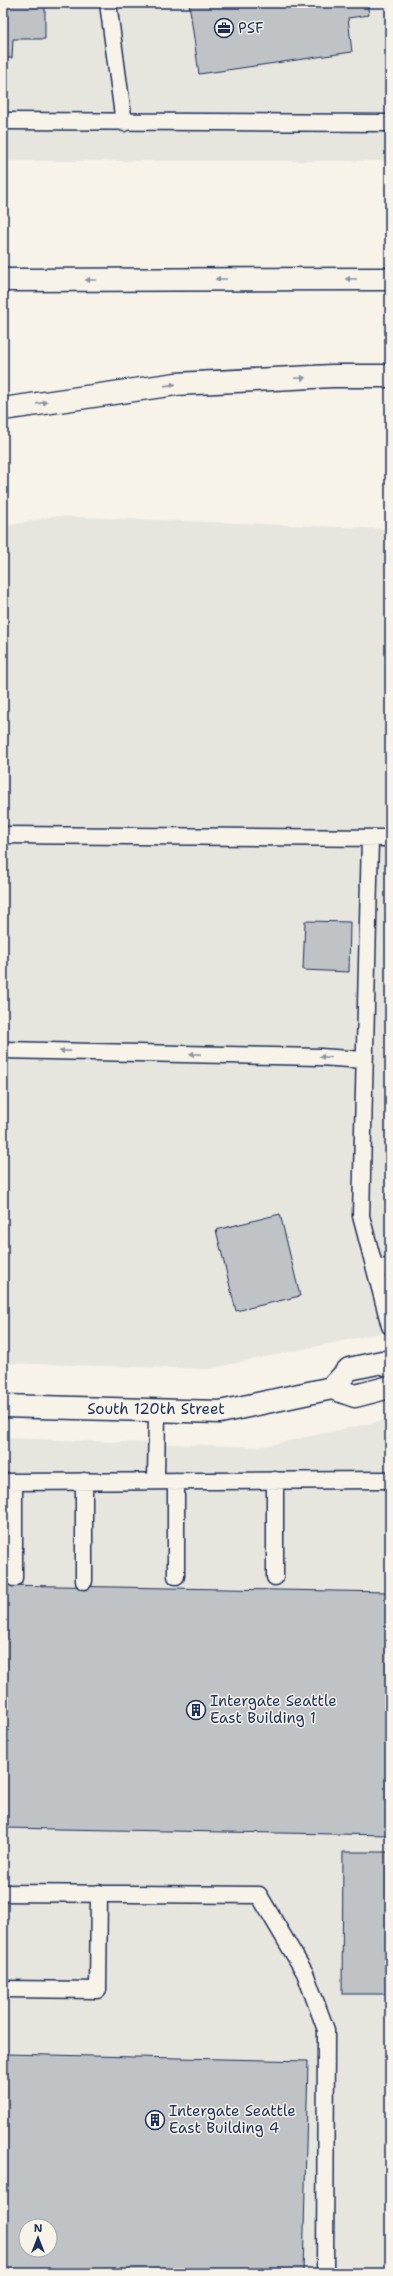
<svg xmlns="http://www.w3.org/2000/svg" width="393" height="2276" font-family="'Shantell Sans',sans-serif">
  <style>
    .built { fill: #e6e5de; fill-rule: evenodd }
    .building { fill: #c0c3c5; stroke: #1b2f5e; fill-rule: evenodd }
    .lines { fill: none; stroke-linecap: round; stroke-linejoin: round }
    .lane-casing { stroke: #1b2f5e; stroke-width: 19 }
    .street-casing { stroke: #1b2f5e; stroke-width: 25 }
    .highway-casing { stroke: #1b2f5e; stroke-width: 25 }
    .lane { stroke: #f7f3e8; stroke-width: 16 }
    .street { stroke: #f7f3e8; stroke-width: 22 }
    .highway { stroke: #f7f3e8; stroke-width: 22 }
    .oneway { fill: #8991a3 }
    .labels { text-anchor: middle; stroke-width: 3; stroke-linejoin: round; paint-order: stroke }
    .poi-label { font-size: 15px; fill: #1b2f5e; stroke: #f7f3e8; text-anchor: start }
    .street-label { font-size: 15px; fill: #1b2f5e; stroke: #f7f3e8 }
  </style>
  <rect width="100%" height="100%" fill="#f7f3e8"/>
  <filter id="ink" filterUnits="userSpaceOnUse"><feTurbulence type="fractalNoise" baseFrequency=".025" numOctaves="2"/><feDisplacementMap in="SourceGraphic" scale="8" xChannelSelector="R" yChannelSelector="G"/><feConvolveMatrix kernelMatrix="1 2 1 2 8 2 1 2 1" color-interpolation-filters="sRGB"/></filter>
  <g filter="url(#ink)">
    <path class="built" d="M3,3H390V161H3Z
      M53,516L390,529V1331L208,1369L3,1363V527Z
      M390,1419V2273H3V1438L260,1447ZM26,2226H50V2250H26Z"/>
    <path class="building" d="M3,3H45V39H13L12,58H3Z
      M176,3H367L369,15L348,18L352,52L199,74L189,3L176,5Z
      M305,921L350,922L349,972L303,970Z
      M280,1214L300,1296L236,1311L216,1230Z
      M3,1585L390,1592V1835L3,1828Z
      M343,1852H390V1994H342Z
      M5,2054L308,2061L303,2273H3ZM26,2226H50V2250H26Z"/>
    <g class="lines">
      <defs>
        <path id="lane" d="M108,3L124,123
          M3,121L390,123
          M3,835L390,838
          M370,838L361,1216L390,1326
          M3,1050L320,1057L364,1060
          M375,1269L390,1266
          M275,1480V1577
          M84,1481V1581
          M156,1481L157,1410
          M176,1481V1576
          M3,1482L390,1480
          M14,1482V1578
          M3,1893L259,1895L305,1973L326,2030L325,2273
          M3,1989L98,1990L99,1893"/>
        <path id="street" d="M332,1388L349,1369L382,1362L390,1366
          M3,1406L220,1412L332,1388L355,1396L390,1387"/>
        <path id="highway" d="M3,280L390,279
          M3,409L176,384L332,376H390"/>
      </defs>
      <use href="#lane" class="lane-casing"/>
      <use href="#street" class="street-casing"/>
      <use href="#highway" class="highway-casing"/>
      <use href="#lane" class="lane"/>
      <use href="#street" class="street"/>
      <use href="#highway" class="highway"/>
    </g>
    <defs><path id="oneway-solid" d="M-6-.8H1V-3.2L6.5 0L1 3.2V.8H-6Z"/></defs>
    <g class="oneway">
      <use href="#oneway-solid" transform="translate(221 279) rotate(180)"/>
      <use href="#oneway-solid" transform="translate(351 279) rotate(180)"/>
      <use href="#oneway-solid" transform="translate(91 280) rotate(180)"/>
      <use href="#oneway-solid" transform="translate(300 378) rotate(-3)"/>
      <use href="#oneway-solid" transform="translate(170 385) rotate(-8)"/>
      <use href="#oneway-solid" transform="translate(42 403) rotate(-8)"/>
      <use href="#oneway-solid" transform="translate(65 1051) rotate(-179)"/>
      <use href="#oneway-solid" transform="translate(195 1054) rotate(-179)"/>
      <use href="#oneway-solid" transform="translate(325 1057) rotate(-176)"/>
    </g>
  </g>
  <defs>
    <symbol id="office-ring" viewBox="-11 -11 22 22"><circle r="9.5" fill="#f7f3e8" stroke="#1b2f5e" stroke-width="1.5"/><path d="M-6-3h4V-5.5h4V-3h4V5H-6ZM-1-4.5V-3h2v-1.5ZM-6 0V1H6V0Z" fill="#1b2f5e"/></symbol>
    <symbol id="building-ring" viewBox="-11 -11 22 22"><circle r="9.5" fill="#f7f3e8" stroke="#1b2f5e" stroke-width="1.5"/><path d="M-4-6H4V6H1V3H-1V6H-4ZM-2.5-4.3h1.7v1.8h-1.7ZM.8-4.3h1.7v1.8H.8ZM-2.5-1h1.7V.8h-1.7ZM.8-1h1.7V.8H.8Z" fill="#1b2f5e"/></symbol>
  </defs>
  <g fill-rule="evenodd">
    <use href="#office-ring" x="213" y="17" width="22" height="22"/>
    <use href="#building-ring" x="185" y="1699" width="22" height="22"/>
    <use href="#building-ring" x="144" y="2109" width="22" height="22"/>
  </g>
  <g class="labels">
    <g class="poi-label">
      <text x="238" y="33">PSF</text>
      <text x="210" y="1706">Intergate Seattle<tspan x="210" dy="17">East Building 1</tspan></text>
      <text x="169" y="2116">Intergate Seattle<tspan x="169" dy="17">East Building 4</tspan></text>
    </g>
    <g class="street-label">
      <text x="156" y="1414">South 120th Street</text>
    </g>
  </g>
  <rect width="393" height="2276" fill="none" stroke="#f7f3e8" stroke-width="16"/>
  <rect x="8" y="8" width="377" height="2260" fill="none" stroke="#1b2f5e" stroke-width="1.5" filter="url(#ink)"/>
  <g transform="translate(38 2238)"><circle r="19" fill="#f7f3e8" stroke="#9fa5b1"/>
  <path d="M0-3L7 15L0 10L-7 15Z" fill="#1b2f5e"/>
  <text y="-6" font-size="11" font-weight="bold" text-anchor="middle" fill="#1b2f5e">N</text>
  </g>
</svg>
